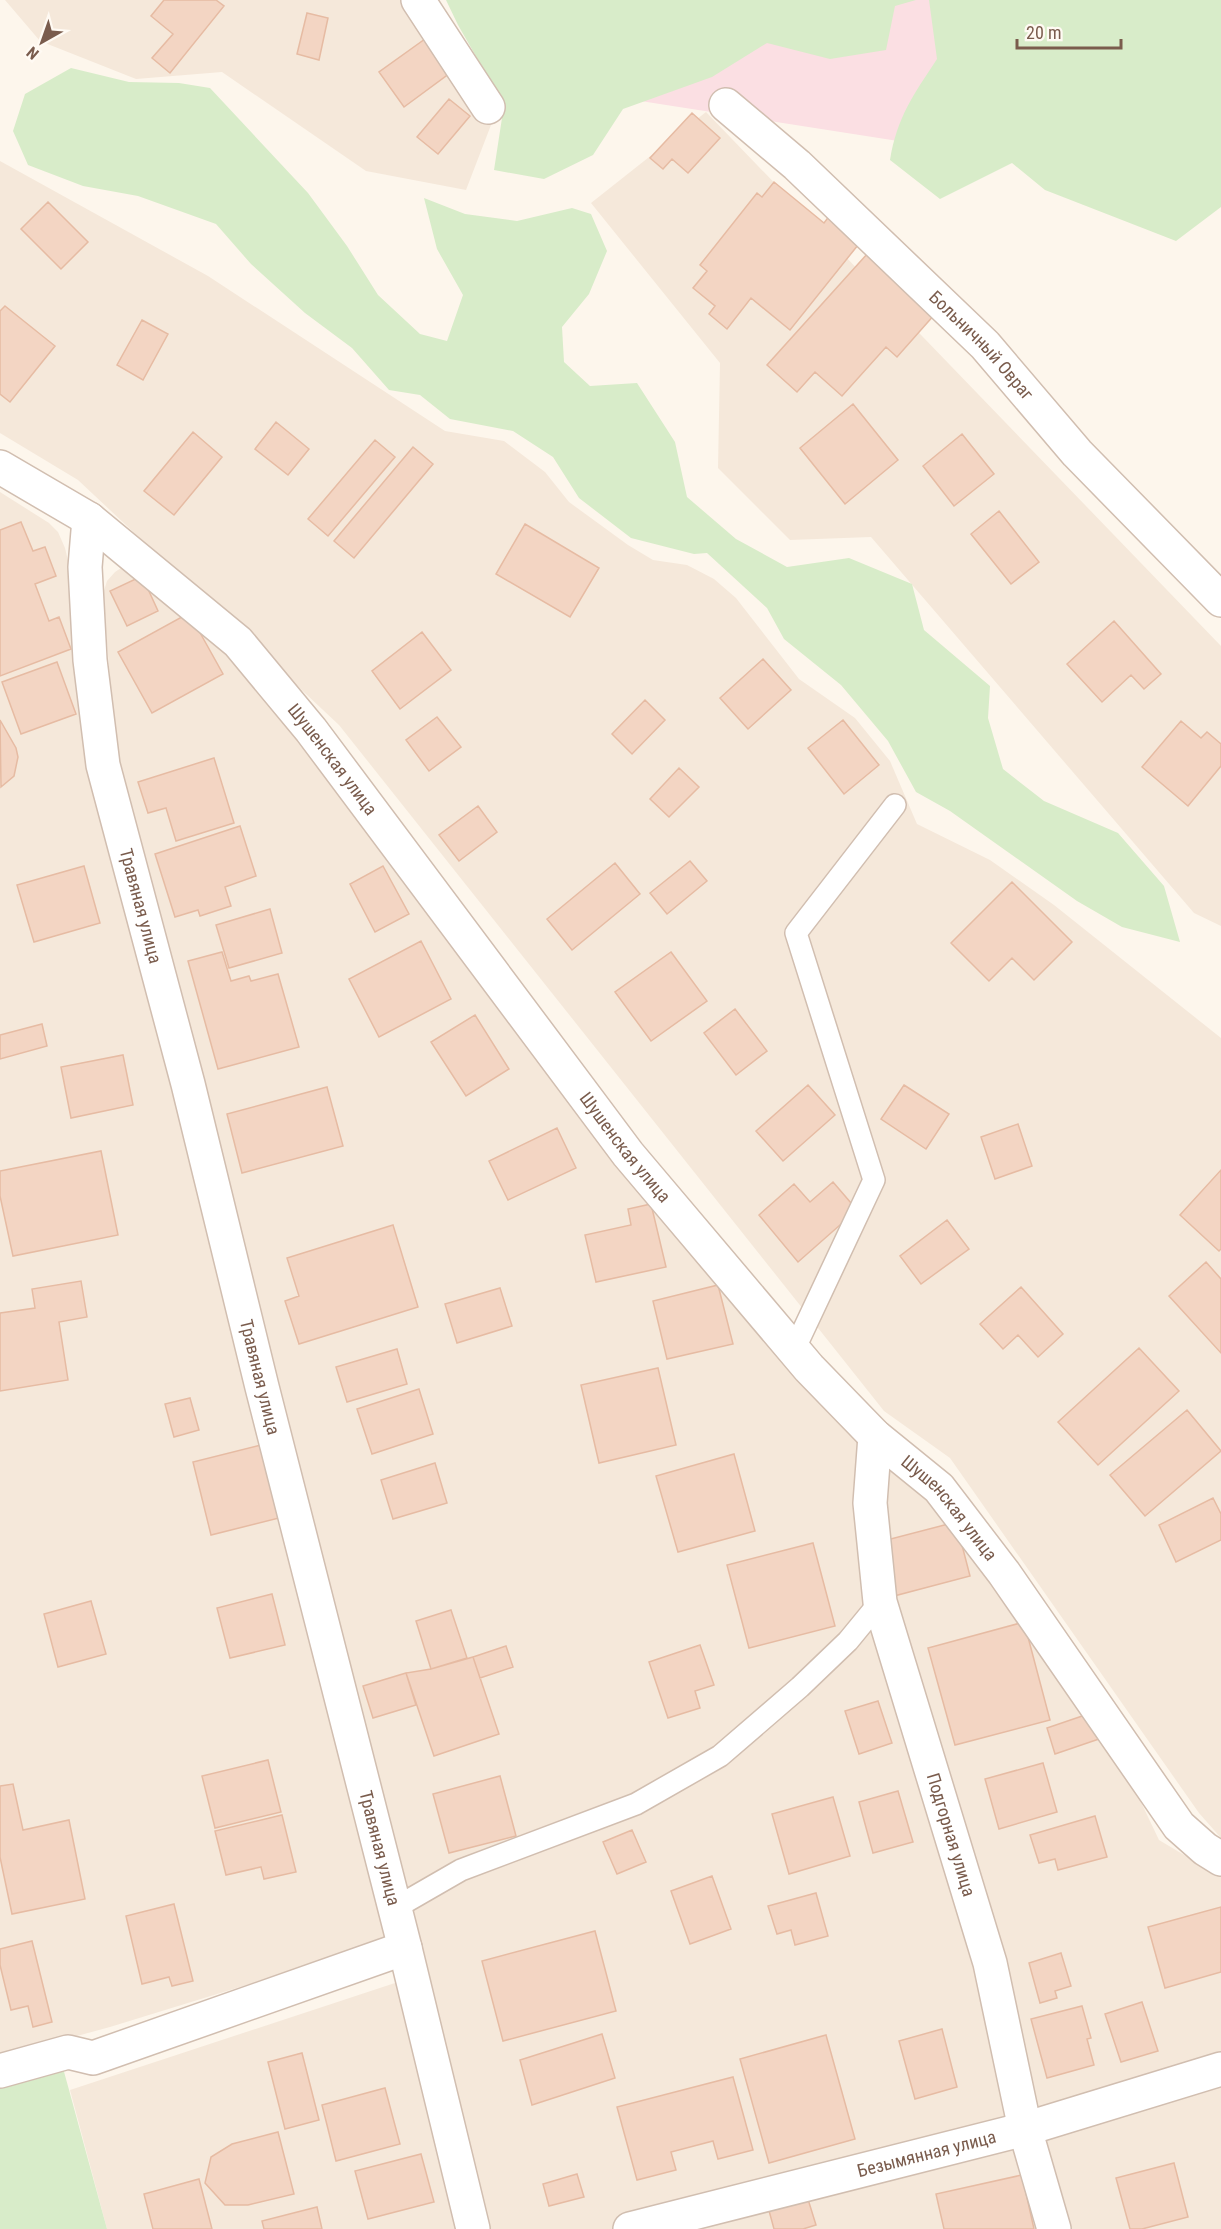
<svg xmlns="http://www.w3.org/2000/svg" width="1221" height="2229" font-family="'Roboto Condensed',sans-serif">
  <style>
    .residential { fill: #f5e8da }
    .medical { fill: #fbdfe3 }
    .green { fill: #d8ecc9 }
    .building { fill: #f3d5c3; stroke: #e6bba3; stroke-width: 1.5 }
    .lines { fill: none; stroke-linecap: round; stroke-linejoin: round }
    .service-casing { stroke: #d1beb0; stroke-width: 24 }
    .minor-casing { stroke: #d1beb0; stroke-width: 36 }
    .service { stroke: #fff; stroke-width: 21 }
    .minor { stroke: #fff; stroke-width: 33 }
    .labels { text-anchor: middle; stroke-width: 4.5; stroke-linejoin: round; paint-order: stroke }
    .street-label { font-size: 18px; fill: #7a5c4d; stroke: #fffaf3 }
  </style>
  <rect width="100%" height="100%" fill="#fdf6ec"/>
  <path class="residential" d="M5,0H407L491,125L466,190L366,171L222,72L136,79L40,41Z
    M706,112L1221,646V926L1194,913L871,537L790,540L718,468L720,363L591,203Z
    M0,161L208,276L445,431L504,441L545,472L569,502L628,545L653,560L687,565L714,579L736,598L799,679L855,718L890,761L917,824L990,860L1054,905L1221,1038V1838L1199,1813L950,1458L884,1411L339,725L78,480L0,433Z
    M0,492L49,523L58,532L65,548L392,1940L110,2027L0,2057Z
    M124,566L225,642L412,893L563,1090L943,1502L1109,1735L1159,1840L1221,1877V2229H486L426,1960L119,788L103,594L107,581L115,572Z
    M398,1982L460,2229H107L70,2090Z"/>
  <path class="medical" d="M539,0H1221L1207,189L570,90Z"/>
  <path class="green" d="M446,0H916L895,6L886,50L830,59L767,43L712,77L623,109L593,155L544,179L494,170L504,105L458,25Z
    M929,0H1221V207L1176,241L1045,190L1012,163L940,199L890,160C897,117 914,94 937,59Z
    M71,68L129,82L179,83L210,88L308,193L347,246L378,295L420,334L447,341L463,295L437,249L424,198L465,214L517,221L572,208L591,214L607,251L589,294L562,327L564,362L590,386L637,383L675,442L687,497L736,539L787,567L849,558L912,584L924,630L990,686L988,718L1003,769L1044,801L1118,833L1164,886L1180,942L1122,927L1077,901L950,811L916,792L888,741L841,685L784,639L767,608L707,553L694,554L631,538L579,498L553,457L513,431L450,419L420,395L389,390L352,348L305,313L251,264L216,224L138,196L83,186L28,165L13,131L25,94Z
    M63,2068L107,2229H0V2086Z"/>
  <path class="building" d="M164,0H216L224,6L170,73L152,58L173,34L151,16Z
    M307,13L328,18L319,60L297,54Z
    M425,39L450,73L404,107L379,72Z
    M449,99L470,116L438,154L417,137Z
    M692,113L720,138L688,173L672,159L663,169L650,158Z
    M774,182L824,223L830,215L862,240L790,330L751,298L727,329L709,314L715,306L693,288L707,271L700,265L757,193L762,197Z
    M48,202L88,242L61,269L21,229Z
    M868,253L935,314L897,357L886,347L842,396L815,372L797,392L767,365Z
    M5,306L55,346L10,402L0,394V311Z
    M142,320L168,334L143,380L117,365Z
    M853,404L898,460L845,504L800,448Z
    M276,422L309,449L288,475L255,449Z
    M193,432L222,457L174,515L144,491Z
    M962,434L994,474L954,506L923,466Z
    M375,440L395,457L328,536L308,519Z
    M413,447L433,464L354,558L334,541Z
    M999,511L1039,562L1011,584L971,534Z
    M21,522L33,551L45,547L56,576L35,584L49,621L59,617L71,649L0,676V530Z
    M525,524L599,568L570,617L496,574Z
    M142,576L158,611L127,626L110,591Z
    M189,613L223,674L152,713L118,652Z
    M1114,621L1161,674L1144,689L1131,675L1102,702L1067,664Z
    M422,632L451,670L400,709L372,671Z
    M763,659L791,690L748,729L720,698Z
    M57,662L76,714L21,734L2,682Z
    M645,700L665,720L632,754L612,734Z
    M437,717L461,747L429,771L406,740Z
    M0,720L16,748L18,757L14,776L1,787Z
    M843,720L879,765L844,794L808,748Z
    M1181,721L1201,738L1207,732L1221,744V766L1188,806L1142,767Z
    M214,758L234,823L176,841L166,808L148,813L138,782Z
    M679,768L699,787L669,817L650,799Z
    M478,806L497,832L459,861L439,835Z
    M240,826L256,876L225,887L231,906L200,916L198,910L175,917L155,854Z
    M690,861L707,881L667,914L650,893Z
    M615,863L640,894L572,950L547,919Z
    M84,866L100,923L34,942L17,885Z
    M383,866L409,914L375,932L350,884Z
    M1012,882L1072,942L1034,980L1012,958L989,981L951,943Z
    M270,909L282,953L229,968L216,925Z
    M421,941L451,999L379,1037L349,979Z
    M222,952L231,981L249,976L251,981L278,974L299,1047L218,1069L188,961Z
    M671,952L707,1001L651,1041L615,992Z
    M735,1009L767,1051L736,1075L704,1033Z
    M475,1015L509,1069L466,1096L431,1042Z
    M42,1024L47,1046L0,1059V1035Z
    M123,1055L133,1105L71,1118L61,1067Z
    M808,1085L835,1115L783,1161L756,1131Z
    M904,1085L949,1114L926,1149L881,1119Z
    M327,1087L343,1146L242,1173L227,1114Z
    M1018,1124L1032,1166L995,1179L981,1137Z
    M557,1128L576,1168L508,1200L489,1161Z
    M101,1151L118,1235L13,1256L0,1196V1171Z
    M1221,1170V1249L1219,1251L1180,1215Z
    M833,1182L857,1210L798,1262L759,1215L794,1184L810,1202Z
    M651,1204L666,1267L596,1282L585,1235L631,1225L628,1209Z
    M947,1220L969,1249L921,1284L900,1256Z
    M393,1225L418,1307L299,1344L285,1301L299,1296L287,1258Z
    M1206,1262L1221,1279V1353L1169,1296Z
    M81,1281L87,1317L59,1322L68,1380L0,1391V1313L35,1308L32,1289Z
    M718,1285L733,1344L667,1359L653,1301Z
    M1021,1287L1063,1334L1038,1357L1018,1335L1003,1349L980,1324Z
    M500,1288L512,1326L457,1343L445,1304Z
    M1139,1348L1179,1391L1098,1465L1058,1422Z
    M397,1349L407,1384L347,1402L336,1367Z
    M658,1368L676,1445L599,1463L581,1385Z
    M419,1389L433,1434L372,1454L357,1409Z
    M190,1398L199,1430L174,1437L165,1404Z
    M1187,1410L1221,1451L1145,1516L1110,1475Z
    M261,1445L279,1518L211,1535L193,1462Z
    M734,1454L755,1531L678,1552L656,1476Z
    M435,1463L447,1503L393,1519L381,1480Z
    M1213,1498L1221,1514V1540L1176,1562L1159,1525Z
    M956,1522L970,1576L894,1596L879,1542Z
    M813,1543L835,1626L749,1648L727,1565Z
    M272,1594L285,1645L230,1658L217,1608Z
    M91,1601L106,1654L58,1667L44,1614Z
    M451,1610L467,1658L431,1669L416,1621Z
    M1024,1622L1050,1720L955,1745L928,1648Z
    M700,1645L714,1685L695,1691L700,1708L668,1718L649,1662Z
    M506,1646L513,1667L480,1678L473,1657Z
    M473,1657L499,1734L434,1756L406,1673L431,1669Z
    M406,1673L416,1705L373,1718L363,1686Z
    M878,1701L892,1743L859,1754L845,1711Z
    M1091,1713L1099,1739L1055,1754L1047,1728Z
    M268,1760L281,1812L215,1828L202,1776Z
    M1043,1763L1057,1812L999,1829L985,1779Z
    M500,1776L516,1836L449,1853L433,1794Z
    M13,1784L23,1830L69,1820L85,1899L12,1914L0,1857V1786Z
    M898,1791L913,1842L873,1853L859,1802Z
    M833,1797L850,1856L789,1874L772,1814Z
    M282,1815L296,1872L264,1879L261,1867L226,1875L215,1831Z
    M1095,1816L1107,1857L1058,1870L1055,1859L1039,1863L1030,1835Z
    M632,1830L646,1862L617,1874L603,1842Z
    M712,1876L731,1929L690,1944L671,1891Z
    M816,1893L828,1936L795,1945L791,1930L777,1934L768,1906Z
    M174,1904L193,1981L172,1986L169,1977L142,1984L126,1916Z
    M1221,1907V1972L1165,1988L1148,1927Z
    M595,1931L616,2011L503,2041L482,1961Z
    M32,1941L52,2022L33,2027L28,2006L11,2010L0,1965V1949Z
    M1061,1953L1071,1986L1055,1991L1057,1998L1040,2003L1029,1963Z
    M1142,2002L1158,2051L1121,2062L1105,2014Z
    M1082,2006L1091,2038L1087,2039L1094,2065L1047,2078L1031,2019Z
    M942,2029L957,2087L915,2099L899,2041Z
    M602,2034L615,2078L532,2105L520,2060Z
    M826,2035L855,2139L769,2163L740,2059Z
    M302,2053L319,2120L285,2129L268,2062Z
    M733,2077L753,2150L718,2159L713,2141L671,2152L676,2170L637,2180L617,2107Z
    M385,2088L400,2144L336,2161L322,2105Z
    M278,2132L294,2194L248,2205H225L205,2183L211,2157L232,2144Z
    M421,2154L434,2202L368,2219L355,2171Z
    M1174,2163L1188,2217L1142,2229H1130L1116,2178Z
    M577,2174L584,2197L549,2206L543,2184Z
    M1022,2175L1034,2229H944L936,2194Z
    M199,2179L212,2229H153L144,2194Z
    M807,2196L816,2225L803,2229H774L768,2207Z
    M317,2207L322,2229H264L262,2221Z"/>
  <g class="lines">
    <defs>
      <path id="service" d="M794,1350L874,1180L796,933L895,805
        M395,1908L461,1870L636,1804L720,1756L800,1687L848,1641L880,1602"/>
      <g id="minor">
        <path d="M418,0L488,107"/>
        <path id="s1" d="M726,105L797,165L985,345L1077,453L1221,600"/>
        <path id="s2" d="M0,467L89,519L238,642L311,730L628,1154L809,1368L875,1436L939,1488L1004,1573L1179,1826L1205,1849L1221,1859"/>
        <path id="s3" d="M89,519L85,567L90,660L103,765L188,1084L262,1387L405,1948L473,2229"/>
        <path id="s4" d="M875,1436L870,1503L880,1602L990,1963L1025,2129L1054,2229"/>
        <path d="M0,2071L68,2052L93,2058L405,1948"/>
        <path id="s5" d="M630,2229L1025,2129L1221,2069"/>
      </g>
    </defs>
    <use href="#service" class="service-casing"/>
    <use href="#minor" class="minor-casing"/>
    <use href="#service" class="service"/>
    <use href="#minor" class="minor"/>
  </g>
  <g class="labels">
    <g class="street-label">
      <text dy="6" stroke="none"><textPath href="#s1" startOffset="351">Больничный Овраг</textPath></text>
      <text dy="6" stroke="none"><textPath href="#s2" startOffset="447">Шушенская улица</textPath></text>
      <text dy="6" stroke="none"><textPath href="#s3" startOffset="393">Травяная улица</textPath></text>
      <text dy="6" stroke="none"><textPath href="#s2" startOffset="933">Шушенская улица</textPath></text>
      <text dy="6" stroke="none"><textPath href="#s3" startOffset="879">Травяная улица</textPath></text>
      <text dy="6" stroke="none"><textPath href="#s2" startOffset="1419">Шушенская улица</textPath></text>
      <text dy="6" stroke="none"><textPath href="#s4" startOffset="410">Подгорная улица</textPath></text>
      <text dy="6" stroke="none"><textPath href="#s3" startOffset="1365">Травяная улица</textPath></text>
      <text dy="6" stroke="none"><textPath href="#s5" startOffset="306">Безымянная улица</textPath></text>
    </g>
  </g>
  <g transform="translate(42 42) rotate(220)" stroke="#fffaf3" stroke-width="4.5" paint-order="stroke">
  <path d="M0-4.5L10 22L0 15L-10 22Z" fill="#7a5c4d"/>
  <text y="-9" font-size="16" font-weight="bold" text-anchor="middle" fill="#7a5c4d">N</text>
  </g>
  <path d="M1017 39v9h104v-9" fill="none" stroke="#7a5c4d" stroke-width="3"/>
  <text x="1026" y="39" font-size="18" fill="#7a5c4d" stroke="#fffaf3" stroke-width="4.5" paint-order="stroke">20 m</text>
</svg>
